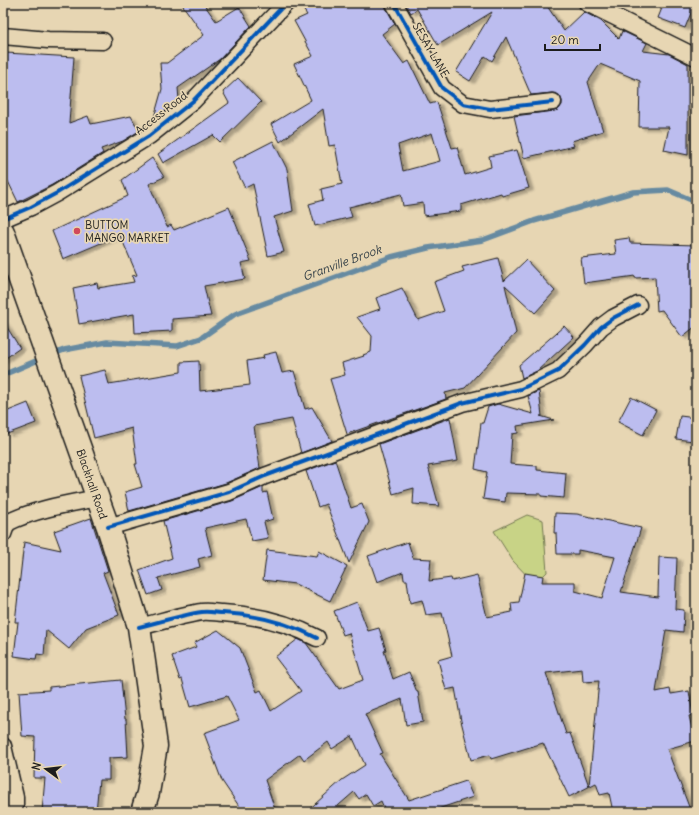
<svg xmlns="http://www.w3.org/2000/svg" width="699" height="815" font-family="Delius,sans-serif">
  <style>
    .green { fill: #c8d386; stroke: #727851 }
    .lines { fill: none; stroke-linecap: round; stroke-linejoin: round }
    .stream { stroke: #668aa1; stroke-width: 5.5 }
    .building { fill: #bcbdef; stroke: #1c1c1c; fill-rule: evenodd; filter: url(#shadow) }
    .minor-casing { stroke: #1c1c1c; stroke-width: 19 }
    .secondary-casing { stroke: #1c1c1c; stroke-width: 25 }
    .minor { stroke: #e7d6b3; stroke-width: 16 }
    .secondary { stroke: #e7d6b3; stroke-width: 22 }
    .cycleway-casing { stroke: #e7d6b3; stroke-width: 6 }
    .cycleway { stroke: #0057b8; stroke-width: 4 }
    .poi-dot { fill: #d1495b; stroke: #e7d6b3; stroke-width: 1.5 }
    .labels { text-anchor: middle; stroke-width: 3.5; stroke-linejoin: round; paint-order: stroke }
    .street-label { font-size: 11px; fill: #1c1c1c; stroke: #e7d6b3 }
    .poi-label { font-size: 11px; fill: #1c1c1c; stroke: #e7d6b3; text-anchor: start }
    .water-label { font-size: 12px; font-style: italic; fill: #354148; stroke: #e7d6b3 }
  </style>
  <defs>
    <filter id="shadow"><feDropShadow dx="4.5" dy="2.5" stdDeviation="1" flood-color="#0004"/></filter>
  </defs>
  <rect width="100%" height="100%" fill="#e7d6b3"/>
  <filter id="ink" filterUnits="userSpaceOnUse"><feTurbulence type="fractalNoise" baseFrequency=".025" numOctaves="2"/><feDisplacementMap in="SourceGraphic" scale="8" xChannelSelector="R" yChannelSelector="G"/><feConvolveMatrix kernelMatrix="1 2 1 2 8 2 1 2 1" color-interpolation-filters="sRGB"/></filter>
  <g filter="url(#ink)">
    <path class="green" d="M527,515L543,520L547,572L535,584L513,561L494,531Z"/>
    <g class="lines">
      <path class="stream" d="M51,355L64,350L107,342L177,346L201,338L235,314L391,257L428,248L483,240L534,221L633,192L668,190L696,202
        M3,375L43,358"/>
    </g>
    <path class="building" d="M181,3H203L216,21L239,7L251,26L220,59L178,88L179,100L153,121L162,89L160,63H167L204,35Z
      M299,3H385L386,8L395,24L382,34L404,64L409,61L430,104L437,102L452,148L457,147L465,175L491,167L489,156L517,150L529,188L502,196L501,193L461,205V211L424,216L423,203L403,206L401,194L349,207L352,217L315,226L309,204L323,200L321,189L342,184L335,145L329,146L323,109L280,142L271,124L311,100L294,64L313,56L294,21L307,15ZM432,133L440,161L403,171L398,145Z
      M405,3H545L564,31L584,12L601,21L619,39L622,31L647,43L643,51L669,54L688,64V155L664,150L669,127H639L640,81L600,64L588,82L603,131L572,141L574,146L524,158L514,116L554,111L558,110L562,105V101L560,96L557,94L552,93L531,95L506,37L492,61L485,56L470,81L456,72L492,12L438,45L417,9L411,13Z
      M664,3H695L685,28L658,18Z
      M6,53L74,57L69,123L88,116L91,124L131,116L139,131L123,141L101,149L103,153L52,185L18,202L3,171V102Z
      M238,78L261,102L220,142L213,135L163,163L158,154L229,103L223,92Z
      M273,141L287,169L293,211L274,217L284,252L268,256L253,184L245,188L232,162Z
      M152,158L164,177L149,184L167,227L171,225L174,230L229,207L251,261L241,263L245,279L204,286L211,316L172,319V331L135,333L134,314L79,324L73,288L97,283L98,288L134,282L132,276L137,275L120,235L63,259L52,231L128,196L122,180Z
      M629,238L630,243L696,245V326L682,337L662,310L657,311L655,277L635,278V276L584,283L581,258L616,254L614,240Z
      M498,258L504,281L526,260L555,291L535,313L505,285L516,333L465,388L445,393L446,399L347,434L330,379L345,375L342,363L364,356L363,355L371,352L372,336L357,317L380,309L376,298L402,288L418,320L444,311L434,282L464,271L462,267Z
      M3,321L20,348L3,360Z
      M564,326L574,337L537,371L522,378L519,365Z
      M276,352L282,373L294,371L305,409L312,407L332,441L301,453L292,419L254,426L260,468L226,483L129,511L125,492L142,487L135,464H137L132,428L94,438L79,376L105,370L109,384L181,372V362L199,361L200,391L250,385L247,361L264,358L263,355Z
      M539,391L542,416H540L554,420L517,426L518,433L512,434L510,464L537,466V470L566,473L564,498L541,496V494L506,493L505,502L483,499L487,472L475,469L481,423H483L488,407L498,404L533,414L528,396Z
      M631,397L656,410L643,435L618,422Z
      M28,403L36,423L7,434L3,423V413Z
      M680,416L696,418L694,441L676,439Z
      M450,418L458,461L428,466L439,506L413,504L414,488L393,494L379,444Z
      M335,460L351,508L362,504L369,522L349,563L326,504L318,507L306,471Z
      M263,487V493L267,492L273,519L264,522L268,538L252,541L246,519L205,528L212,555L198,559L200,567L158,578L162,590L148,595L139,570L172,558L163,521L232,501Z
      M555,513L577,514L641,528L621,592L658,597L659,557L677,558L675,609L684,610L683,632L666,630L656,692L670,689L671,694L689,691L693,715L689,716L695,741L667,749L691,812H613L609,793L600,795L596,783L569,797L543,743L491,759L490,755L471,760L461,721L455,688L446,690L438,660L452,656L442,613L426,615L422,600L410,603L407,580H404L403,572L377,582L368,556L408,542L413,558L431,559L429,581L451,578L452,581L477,575L487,617L512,612L511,603L519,602L525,573L543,576L542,582H575V591L602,598L615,557L578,550V554H557L556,533H554ZM582,669L583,682L599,681L589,786L570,733L566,734L546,673Z
      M91,518L108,571L103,573L119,615L86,628L69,649L46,630L44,655L37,654L36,659L14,656L18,622H15L24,542L61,550L54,531Z
      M267,550L317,556L319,551L347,566L330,601L295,584L263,580Z
      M357,602L368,631L379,628L386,650L384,651L393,679L409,672L417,692H418L423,722L406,725L402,699L365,714L383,753L380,754L409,800L466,781L473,797L429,812H382V809L384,808L381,801L373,806L366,794L359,799L354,792L331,812H306L342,780L365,765L352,736L332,749L328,742L304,760L300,754L265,780L276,812H243L222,781L204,733L239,720L227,696L190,707L182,679L180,680L172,656L196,647L194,643L218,630L240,648L257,692L261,690L271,711L301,691L275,657L298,639L306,643L339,689L363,680L349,633L343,635L334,611Z
      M121,680L125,719H126L128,757L109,758V780H99L96,812H42L45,778H34L35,737L22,736L19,692L49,690V687Z"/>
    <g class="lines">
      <defs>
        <path id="minor" d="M394,3L442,88L463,104L490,109L553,102
          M587,3L696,57
          M3,36L48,40L103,41
          M3,219L31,207L57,193L149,136L193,101L286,3
          M108,527L229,492L265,476L462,403L521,389L558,371L585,345L601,327L613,318L638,305
          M3,534L7,523C35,509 67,504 98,498
          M139,627C160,622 181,615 202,612C209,611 217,613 223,613C257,615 287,622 317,638
          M3,746L15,797V812"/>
        <path id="secondary" d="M3,232L108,527L139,627L156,746L148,793L142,812"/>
      </defs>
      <use href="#minor" class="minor-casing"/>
      <use href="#secondary" class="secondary-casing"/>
      <use href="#minor" class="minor"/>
      <use href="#secondary" class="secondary"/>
      <defs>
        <path id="cycleway" d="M394,3L442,88L463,104L490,109L553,102
          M3,219L31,207L57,193L149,136L193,101L286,3
          M108,527L229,492L265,476L462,403L521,389L558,371L585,345L601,327L613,318L638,305
          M139,627C160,622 181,615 202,612C209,611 217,613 223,613C257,615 287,622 317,638"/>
      </defs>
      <use href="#cycleway" class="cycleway-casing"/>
      <use href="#cycleway" class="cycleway"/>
    </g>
  </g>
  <circle class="poi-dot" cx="77" cy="231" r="4"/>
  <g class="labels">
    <g class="street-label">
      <text transform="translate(431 50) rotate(60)" y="4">SESAY LANE</text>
      <text transform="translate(161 113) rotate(-38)" y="4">Access Road</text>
      <text transform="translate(92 484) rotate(71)" y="4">Blackhall Road</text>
    </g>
    <g class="poi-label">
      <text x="85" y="229">BUTTOM<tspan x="85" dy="13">MANGO MARKET</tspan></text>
    </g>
    <g class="water-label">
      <text transform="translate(342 263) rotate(-20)" y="4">Granville Brook</text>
    </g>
  </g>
  <rect width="699" height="815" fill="none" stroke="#e7d6b3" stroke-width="16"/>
  <rect x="8" y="8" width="683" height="799" fill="none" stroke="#1c1c1c" stroke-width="1.5" filter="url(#ink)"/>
  <g transform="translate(46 769) rotate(285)" stroke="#e7d6b3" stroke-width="3" paint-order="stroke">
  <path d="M0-3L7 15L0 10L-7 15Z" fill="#1c1c1c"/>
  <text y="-6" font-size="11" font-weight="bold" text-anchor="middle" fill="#1c1c1c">N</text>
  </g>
  <path d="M545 44v6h55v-6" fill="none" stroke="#1c1c1c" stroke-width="2"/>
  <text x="551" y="44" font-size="12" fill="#1c1c1c" stroke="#e7d6b3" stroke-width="3" paint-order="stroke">20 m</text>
</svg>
